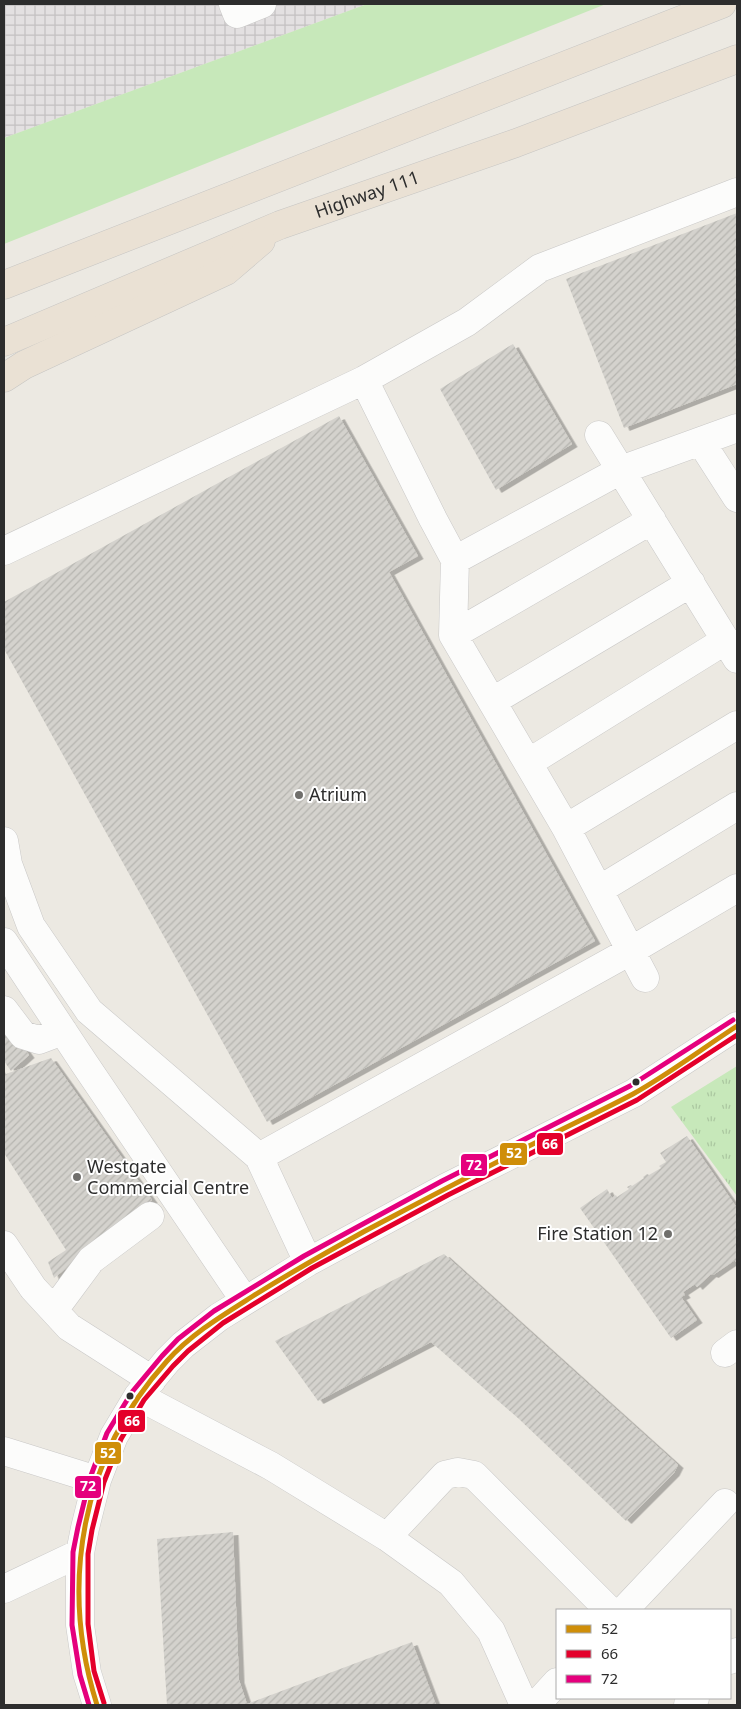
<svg xmlns="http://www.w3.org/2000/svg" width="741" height="1709" font-family="'Noto Sans',sans-serif">
  <style>
    .industrial { fill: url(#industrial-grid) }
    .grass { fill: #c7e8ba }
    .park { fill: url(#park-tufts) }
    .building { fill: url(#building-hatch); filter: url(#shadow) }
    .lines { fill: none; stroke-linecap: round; stroke-linejoin: round }
    .minor-casing { stroke: #c9c8c7; stroke-width: 29 }
    .highway-casing { stroke: #c6c5c3; stroke-width: 29 }
    .minor { stroke: #fcfcfb; stroke-width: 28 }
    .highway { stroke: #eae1d4; stroke-width: 28 }
    .bus-1-casing { stroke: #fff; stroke-width: 9 }
    .bus-2-casing { stroke: #fff; stroke-width: 9 }
    .bus-3-casing { stroke: #fff; stroke-width: 9 }
    .bus-1 { stroke: #cf8e09; stroke-width: 5 }
    .bus-2 { stroke: #e4002b; stroke-width: 5 }
    .bus-3 { stroke: #e5007d; stroke-width: 5 }
    .poi-dot { fill: #706f6c; stroke: #fff; stroke-width: 2 }
    .bus-dot { fill: #2d2d2d; stroke: #fff; stroke-width: 2 }
    .labels { text-anchor: middle; stroke-width: 4; stroke-linejoin: round; paint-order: stroke }
    .street-label { font-size: 18px; fill: #2d2d2d; stroke: #fff }
    .poi-label { font-size: 18px; fill: #2d2d2d; stroke: #fff; text-anchor: start }
    .line-badge { stroke: #fff; stroke-width: 2 }
    .badge-label { font-size: 14px; text-anchor: middle; font-weight: bold; fill: #fff }
  </style>
  <defs>
    <pattern id="industrial-grid" width="8" height="8" patternUnits="userSpaceOnUse" patternTransform="scale(1.25)"><rect width="8" height="8" fill="#e3e0e1"/><path d="M0 4h8M4 0v8" fill="none" stroke="#c3c0c1"/></pattern>
    <pattern id="park-tufts" width="24" height="20" patternUnits="userSpaceOnUse" patternTransform="scale(1.25)"><rect width="24" height="20" fill="#c7e8ba"/><path d="M3 7l-1-3M5 7V3M7 7l1-3M15 17l-1-3M17 17v-4M19 17l1-3" fill="none" stroke="#abc7a0"/></pattern>
    <pattern id="building-hatch" width="6" height="6" patternUnits="userSpaceOnUse" patternTransform="scale(1.25)"><rect width="6" height="6" fill="#d4d2cd"/><path d="M-1 1l2-2M0 6l6-6M5 7l2-2" fill="none" stroke="#b6b5b0"/></pattern>
    <filter id="shadow"><feDropShadow dx="5.5" dy="3" stdDeviation="0" flood-color="#0004"/></filter>
  </defs>
  <rect width="100%" height="100%" fill="#ece9e2"/>
  <path class="industrial" d="M4,4H367L4,138Z"/>
  <path class="grass" d="M367,4H606L4,244V138Z"/>
  <path class="park" d="M737,1066V1196L671,1107Z"/>
  <path class="building" d="M737,213V384L624,428L566,279Z
    M513,344L572,444L496,490L440,389Z
    M339,416L418,556L389,572L595,941L267,1122L4,649V602Z
    M4,1019L29,1055L11,1071L4,1061Z
    M51,1058L152,1200L54,1278L48,1262L66,1250L4,1153V1069L6,1074Z
    M687,1136L737,1208V1264L735,1260L713,1275L711,1274L697,1287L695,1284L683,1292L685,1295L681,1297L697,1320L671,1338L580,1208L607,1189L612,1198L616,1195L617,1197L629,1189L627,1187L631,1185L632,1186L644,1178L643,1177L647,1174L649,1175L661,1168L659,1166L666,1162L660,1153Z
    M444,1254L678,1465L674,1473L626,1521L519,1419L431,1342L318,1401L275,1341Z
    M233,1532L239,1680L247,1704L412,1642L436,1705H167L157,1539Z"/>
  <g class="lines">
    <defs>
      <path id="minor" d="M233,4L237,14L262,4
        M364,380L433,519L455,560L453,635L566,828L645,978
        M599,435L737,659
        M701,442L737,498
        M4,551L364,380L467,322L540,268L737,192
        M455,560L621,470L737,428
        M453,635L652,520
        M493,701L691,583
        M528,763L726,640
        M566,828L737,725
        M4,841L8,864L31,926L89,1011L259,1157
        M599,890L737,806
        M4,942L84,1063L245,1301
        M4,1010L23,1035L39,1040L63,1031
        M4,1245L33,1288L69,1327L152,1380
        M308,1262L259,1157L632,950L737,888
        M54,1310L91,1260L150,1216
        M725,1353L737,1344
        M138,1396L271,1466L387,1537L451,1583L491,1631L524,1705
        M4,1451L97,1480
        M387,1537L445,1475L458,1472L474,1475L609,1610
        M4,1589L80,1553
        M624,1610L725,1503
        M730,1660L737,1652
        M97,1705L87,1673L80,1625V1553L85,1528L97,1480L114,1436L138,1396L167,1361L183,1345L219,1317L308,1262L445,1188L634,1093L737,1026
        M536,1705L557,1682
        M688,1705L695,1698"/>
      <g id="highway">
        <path d="M4,285L722,4"/>
        <path id="s1" d="M4,342L280,225L516,143L737,59"/>
        <path d="M4,378L24,365L226,271L261,241"/>
      </g>
    </defs>
    <use href="#minor" class="minor-casing"/>
    <use href="#highway" class="highway-casing"/>
    <use href="#minor" class="minor"/>
    <use href="#highway" class="highway"/>
    <defs>
      <path id="bus-1" d="M97,1705C59,1585 81,1456 167,1361C191,1334 223,1315 253,1296C290,1273 327,1252 365,1231C422,1201 478,1171 535,1143C568,1126 601,1111 633,1094C669,1074 703,1048 737,1026"/>
      <path id="bus-2" d="M104,1703L94,1671L88,1624V1554L92,1530L104,1482L121,1439L144,1400L173,1366L188,1351L223,1323L312,1268L448,1195L637,1100L737,1035"/>
      <path id="bus-3" d="M89,1705L80,1675L72,1625L73,1552L78,1527L90,1478L107,1433L132,1392L162,1356L178,1339L214,1311L304,1256L442,1181L630,1086L733,1020"/>
    </defs>
    <use href="#bus-1" class="bus-1-casing"/>
    <use href="#bus-2" class="bus-2-casing"/>
    <use href="#bus-3" class="bus-3-casing"/>
    <use href="#bus-1" class="bus-1"/>
    <use href="#bus-2" class="bus-2"/>
    <use href="#bus-3" class="bus-3"/>
  </g>
  <g class="poi-dot">
    <circle cx="299" cy="795" r="5"/>
    <circle cx="77" cy="1177" r="5"/>
    <circle cx="668" cy="1234" r="5"/>
  </g>
  <g class="bus-dot">
    <circle cx="636" cy="1082" r="4.5"/>
    <circle cx="130" cy="1396" r="4.5"/>
  </g>
  <g class="labels">
    <g class="street-label">
      <text dy="6" stroke="none"><textPath href="#s1" startOffset="392">Highway 111</textPath></text>
    </g>
    <g class="poi-label">
      <text x="309" y="801">Atrium</text>
      <text x="87" y="1173">Westgate<tspan x="87" dy="21">Commercial Centre</tspan></text>
      <text x="658" y="1240" text-anchor="end">Fire Station 12</text>
    </g>
  </g>
  <g class="line-badge">
    <rect x="536" y="1132" width="28" height="24" rx="5" fill="#e4002b"/>
    <rect x="499" y="1142" width="29" height="24" rx="5" fill="#cf8e09"/>
    <rect x="460" y="1153" width="28" height="24" rx="5" fill="#e5007d"/>
    <rect x="117" y="1409" width="29" height="24" rx="5" fill="#e4002b"/>
    <rect x="94" y="1441" width="28" height="24" rx="5" fill="#cf8e09"/>
    <rect x="74" y="1475" width="28" height="24" rx="5" fill="#e5007d"/>
  </g>
  <g class="badge-label">
    <text x="550" y="1149">66</text>
    <text x="514" y="1158">52</text>
    <text x="474" y="1170">72</text>
    <text x="132" y="1426">66</text>
    <text x="108" y="1458">52</text>
    <text x="88" y="1491">72</text>
  </g>
  <rect width="741" height="1709" fill="none" stroke="#2d2d2d" stroke-width="10"/>
  <rect x="556" y="1609" width="175" height="90" fill="#ffffff" stroke="#ababab"/>
  <rect x="566" y="1625" width="25" height="8" fill="#cf8e09" stroke="#ababab"/>
  <text x="601" y="1634" font-size="15" fill="#2d2d2d">52</text>
  <rect x="566" y="1650" width="25" height="8" fill="#e4002b" stroke="#ababab"/>
  <text x="601" y="1659" font-size="15" fill="#2d2d2d">66</text>
  <rect x="566" y="1675" width="25" height="8" fill="#e5007d" stroke="#ababab"/>
  <text x="601" y="1684" font-size="15" fill="#2d2d2d">72</text>
</svg>
